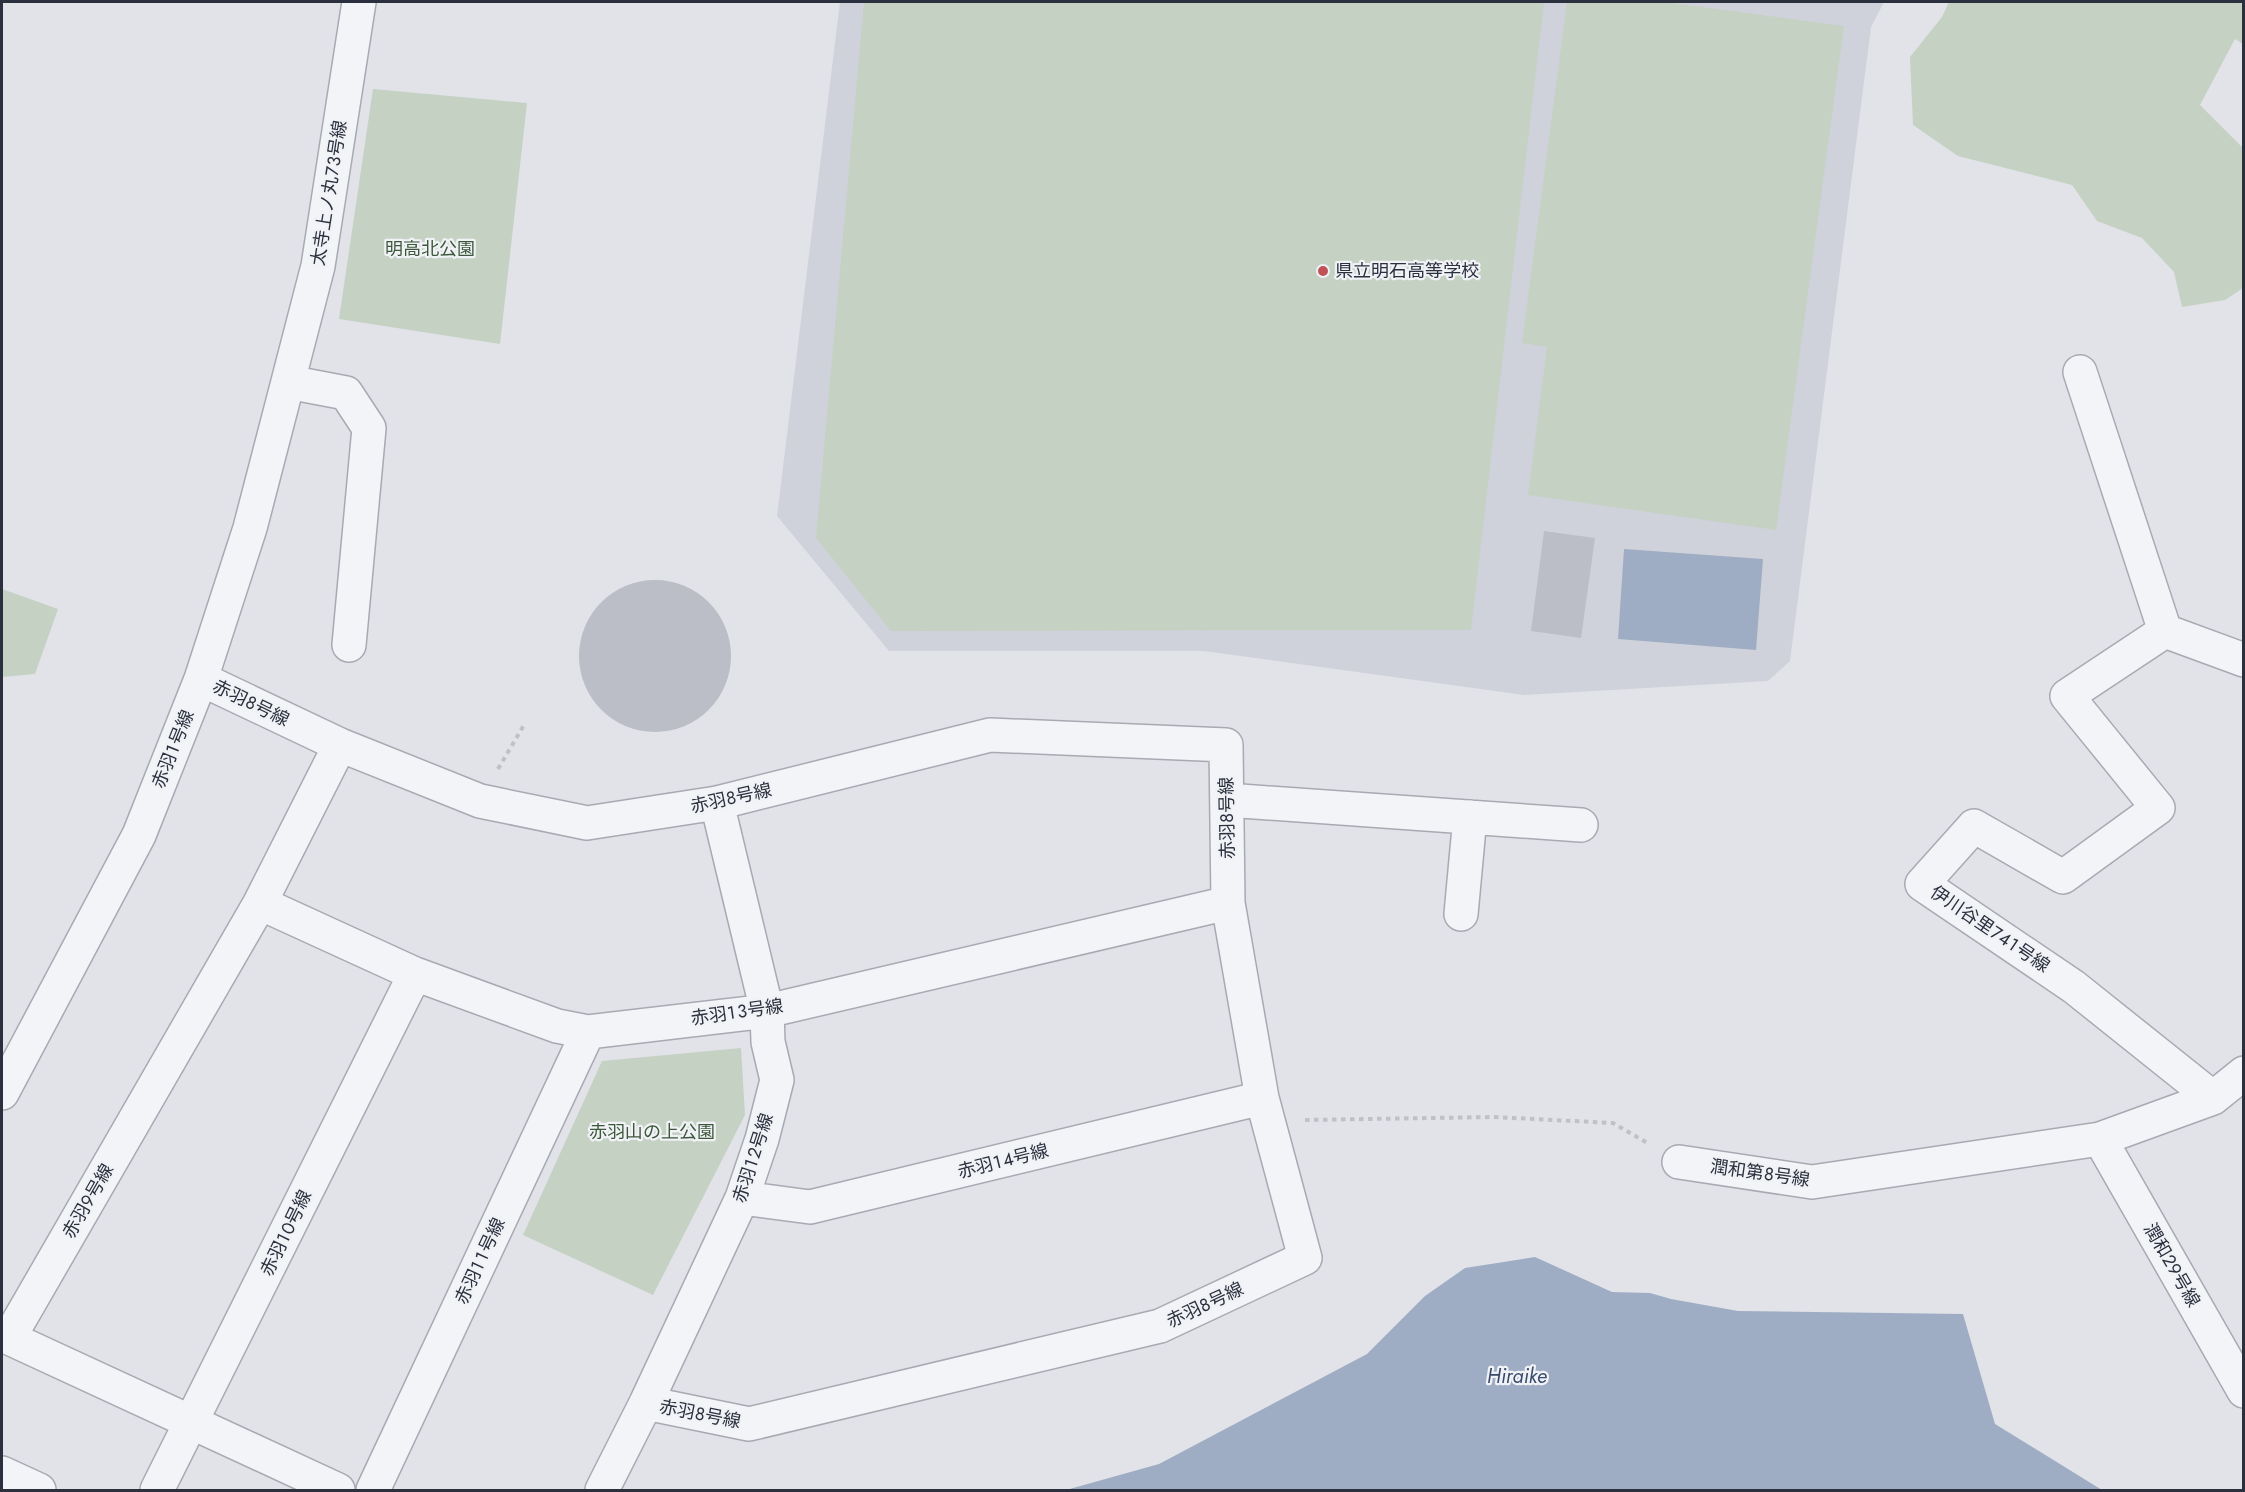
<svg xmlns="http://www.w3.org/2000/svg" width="2245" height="1492" font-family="Jost,'Noto Sans JP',sans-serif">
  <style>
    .built { fill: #cfd2da }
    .green { fill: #c5d1c3 }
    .water { fill: #9fadc4 }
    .building { fill: #bbbec7 }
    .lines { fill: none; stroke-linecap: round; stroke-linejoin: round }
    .minor-casing { stroke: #a7aab2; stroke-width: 36 }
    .path { stroke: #bfc1c7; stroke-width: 4; stroke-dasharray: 4.5 4.5; stroke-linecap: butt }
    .minor { stroke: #f3f4f7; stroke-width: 33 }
    .poi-dot { fill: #c05357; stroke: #f0f2f6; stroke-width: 2 }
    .labels { text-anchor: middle; stroke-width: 4.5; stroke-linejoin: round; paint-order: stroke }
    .street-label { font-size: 18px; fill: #2b303e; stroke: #f0f2f6 }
    .park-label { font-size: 18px; fill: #3c583a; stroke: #f0f2f6 }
    .poi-label { font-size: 18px; fill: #2b303e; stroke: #f0f2f6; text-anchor: start }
    .water-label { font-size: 20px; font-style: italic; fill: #394a6d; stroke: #f0f2f6 }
  </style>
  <rect width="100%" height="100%" fill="#e1e3e8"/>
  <path class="built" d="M840,2H1884L1871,27L1790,661L1768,681L1524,695L1204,651H889L777,516Z"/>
  <path class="green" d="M864,2H1544L1471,630L891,631L816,538Z
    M1567,2H1665L1844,26L1776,530L1528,495L1547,347L1522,343Z
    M1949,2H2243V44L2235,39L2200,105L2243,148V288L2225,300L2182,307L2174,272L2142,238L2097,221L2072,185L1958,156L1913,125L1910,57L1942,17Z
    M373,89L527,103L500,344L339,319Z
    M2,589L58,609L35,674L2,677Z
    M741,1048L745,1115L653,1295L523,1235L602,1061Z"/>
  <path class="water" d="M1624,549L1763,559L1756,650L1618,639Z
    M1535,1257L1612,1292L1650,1293L1671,1299L1738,1311L1963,1314L1995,1424L2102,1490H1066L1159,1464L1367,1354L1425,1296L1465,1268Z"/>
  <path class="building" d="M1544,531L1595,538L1581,638L1531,631Z
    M579 656a76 76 0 1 1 152 0a76 76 0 1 1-152 0Z"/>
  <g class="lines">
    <defs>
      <path id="minor" d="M2080,372L2165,631
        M288,382L346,393L369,428L349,645
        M2165,631L2067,696L2158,808L2063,877L1974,826L1922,884L2074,987L2213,1098
        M2165,631L2244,660
        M201,679L340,745L480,801L587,823L717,803L990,735L1226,745L1228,903L1262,1098L1305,1258L1160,1326L749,1424L646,1403
        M1227,800L1581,825
        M260,903L415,974L557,1026L588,1032L767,1011L1228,903
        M1461,914L1470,817
        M2,1093L139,835L201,679L250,528L318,266L359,2
        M2100,1139L2244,1391
        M1679,1162L1812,1182L2100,1139L2213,1098L2244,1073
        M742,1198L810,1207L1262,1098
        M2,1473L39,1490
        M157,1490L415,974
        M338,1490L9,1338L260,903L340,745
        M373,1490L588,1032
        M602,1490L646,1403L742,1198L762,1139L777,1080L768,1042L767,1011L717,803"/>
    </defs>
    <use href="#minor" class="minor-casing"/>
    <path class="path" d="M498,769L524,725
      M1305,1120L1494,1117L1613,1123L1649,1144"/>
    <use href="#minor" class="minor"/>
  </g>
  <circle class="poi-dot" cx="1323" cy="271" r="6"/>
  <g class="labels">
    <g class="street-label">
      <text transform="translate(329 193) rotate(-81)" y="6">太寺上ノ丸７３号線</text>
      <text transform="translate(251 703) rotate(26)" y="6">赤羽８号線</text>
      <text transform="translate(173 749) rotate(-68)" y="6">赤羽１号線</text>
      <text transform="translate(731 798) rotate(-12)" y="6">赤羽８号線</text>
      <text transform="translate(1227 818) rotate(-91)" y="6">赤羽８号線</text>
      <text transform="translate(1990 929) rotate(34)" y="6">伊川谷里７４１号線</text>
      <text transform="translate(737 1012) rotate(-8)" y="6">赤羽１３号線</text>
      <text transform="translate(753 1158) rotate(-72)" y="6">赤羽１２号線</text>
      <text transform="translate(1003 1161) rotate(-14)" y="6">赤羽１４号線</text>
      <text transform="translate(1760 1173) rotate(8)" y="6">潤和第８号線</text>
      <text transform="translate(88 1201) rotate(-60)" y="6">赤羽９号線</text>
      <text transform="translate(286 1233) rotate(-64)" y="6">赤羽１０号線</text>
      <text transform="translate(480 1261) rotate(-65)" y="6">赤羽１１号線</text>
      <text transform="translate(2172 1265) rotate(60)" y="6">潤和２９号線</text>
      <text transform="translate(1205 1305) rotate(-25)" y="6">赤羽８号線</text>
      <text transform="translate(700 1414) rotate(11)" y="6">赤羽８号線</text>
    </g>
    <g class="park-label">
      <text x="430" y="255">明高北公園</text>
      <text x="652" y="1138">赤羽山の上公園</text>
    </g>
    <g class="poi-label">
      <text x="1335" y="277">県立明石高等学校</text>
    </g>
    <g class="water-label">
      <text x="1517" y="1383">Hiraike</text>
    </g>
  </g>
  <rect width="2245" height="1492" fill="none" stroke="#2b303e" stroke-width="6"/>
</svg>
